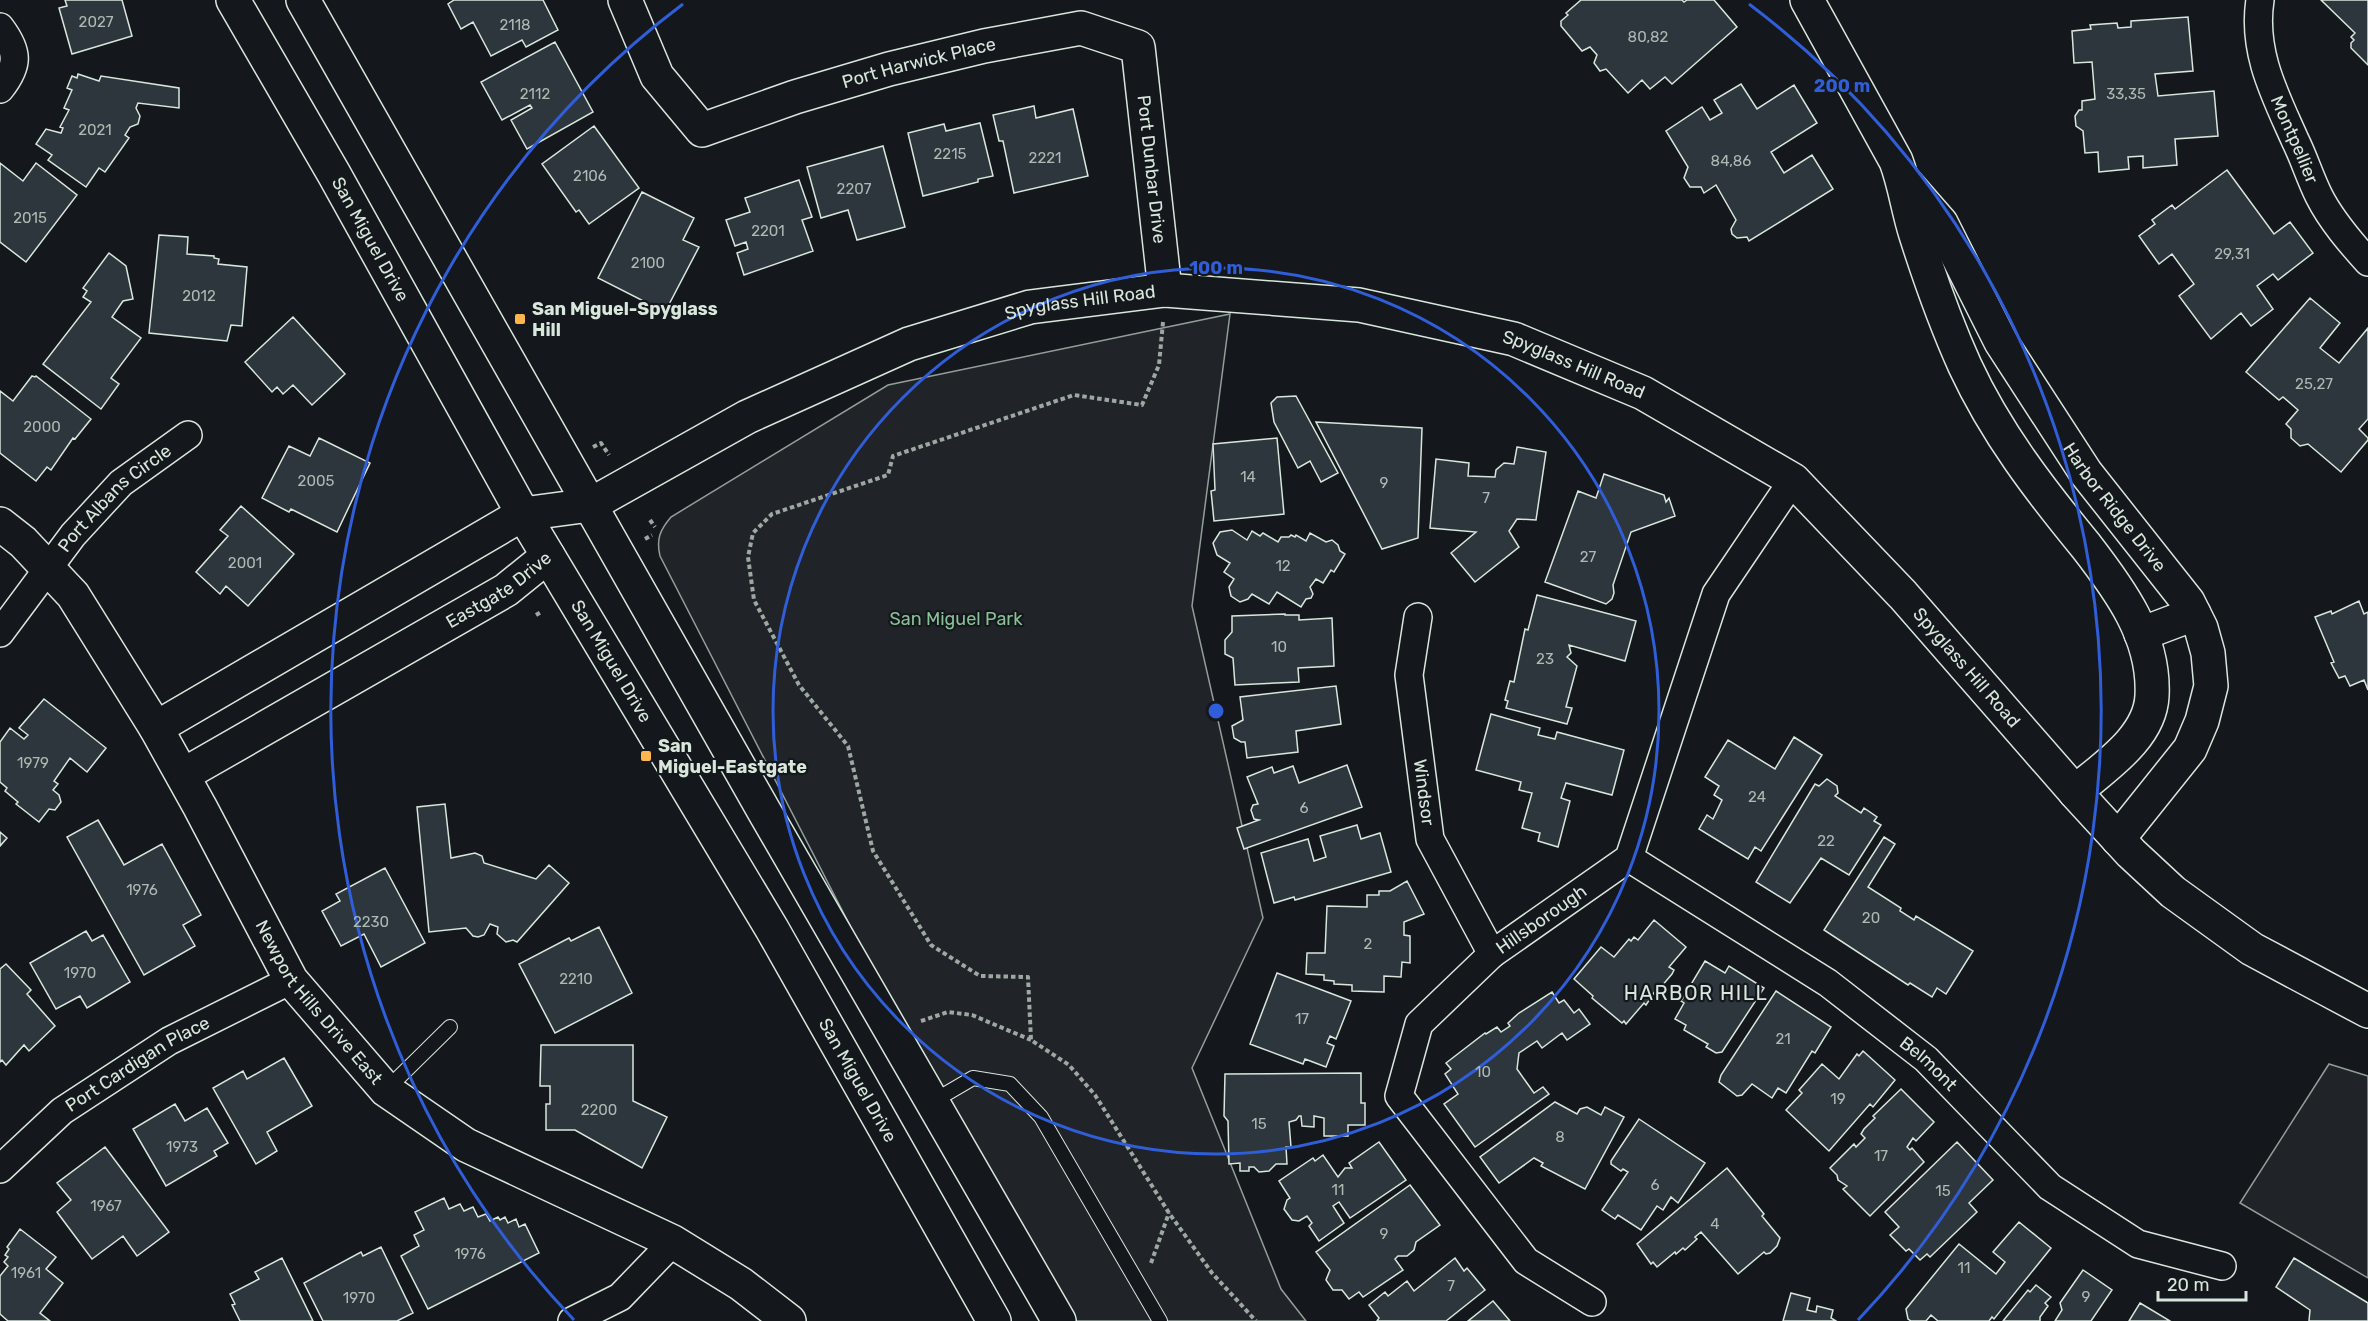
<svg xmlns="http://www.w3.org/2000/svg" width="2368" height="1321" font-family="Rubik,sans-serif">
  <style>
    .green { fill: #202428; stroke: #939e99; stroke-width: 1.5 }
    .building { fill: #2c363c; stroke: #d8e6dc; stroke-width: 1.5 }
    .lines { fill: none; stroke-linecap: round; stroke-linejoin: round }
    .service-casing { stroke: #d8e6dc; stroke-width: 16 }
    .minor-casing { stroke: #d8e6dc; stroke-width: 30 }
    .tertiary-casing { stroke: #d8e6dc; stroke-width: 36 }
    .secondary-casing { stroke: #d8e6dc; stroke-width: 36 }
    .path { stroke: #9da8a2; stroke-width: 4; stroke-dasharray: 4.5 3; stroke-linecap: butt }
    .service { stroke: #14181c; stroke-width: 14 }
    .minor { stroke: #14181c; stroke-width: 27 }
    .tertiary { stroke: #14181c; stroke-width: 33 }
    .secondary { stroke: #14181c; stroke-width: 33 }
    .ring { fill: none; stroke: #305dd8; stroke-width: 3 }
    .poi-dot { fill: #ffb74d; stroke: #14181c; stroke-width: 2 }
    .labels { text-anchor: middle; stroke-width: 4.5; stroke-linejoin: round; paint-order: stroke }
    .number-label { font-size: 15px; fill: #adbab4 }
    .street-label { font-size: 18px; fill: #d8e6dc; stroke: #14181c }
    .poi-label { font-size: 18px; font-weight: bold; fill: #d8e6dc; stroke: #14181c; text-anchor: start }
    .park-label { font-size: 18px; fill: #8ac095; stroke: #14181c }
    .neighbourhood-label { font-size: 20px; letter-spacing: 1.5px; fill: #d8e6dc; stroke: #14181c }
    .centre { fill: #305dd8; stroke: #14181c; stroke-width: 3 }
    .ring-label { font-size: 18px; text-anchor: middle; font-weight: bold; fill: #305dd8; stroke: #14181c; stroke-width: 4.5; stroke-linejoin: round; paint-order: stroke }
  </style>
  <rect width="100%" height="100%" fill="#14181c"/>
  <path class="green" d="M1230,314L1192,606L1263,918L1192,1068L1281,1289L1306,1321H1069L917,1056L660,556C656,539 660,530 671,517L888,385Z
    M2329,1064L2368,1076V1278L2240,1203Z"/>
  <path class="building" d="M65,0H122L132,36L72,54L59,8L67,6Z
    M454,0H543L558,30L526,47L522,40L491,56L473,22L461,29L448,4Z
    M1581,0H1682L1684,2L1687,0H1714L1737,27L1672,84L1665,77L1650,89L1642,80L1628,93L1606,69L1600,71L1594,63L1597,55L1590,47L1582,51L1561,26V21L1568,15L1566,13Z
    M2321,0H2368V65L2351,48V43L2354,40L2351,37L2355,33Z
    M2188,17L2193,71L2155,74L2158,96L2214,91L2218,136L2175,139L2177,165L2143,168V156L2128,157L2129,169L2099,172L2098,152L2085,153L2083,131L2076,126L2075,116L2079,110H2082V101L2095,99L2092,62L2074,63L2072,31L2091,29L2090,25L2117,23L2118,28L2131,27V21Z
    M555,42L593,112L527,149L511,120L532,108L530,105L502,120L481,82Z
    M78,74L99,81L101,76L179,88V108L138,103L136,108L140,116L138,124L130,127L125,135L129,138L105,172L99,168L86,187L48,160L52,155L36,144L46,129L61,133L63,128L60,127L69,110L64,108L72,90L67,88L72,76L77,78Z
    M1741,84L1757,109L1794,85L1817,123L1771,152L1784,173L1812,155L1833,189L1749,241L1747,237L1737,238L1732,234L1731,229L1736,220L1716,185L1704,193L1701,187H1690L1684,178L1688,167L1666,131L1702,107L1710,120L1722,113L1714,100Z
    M1034,106L1036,118L1073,109L1088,176L1014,193L1003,141H999L993,115Z
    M980,123L993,176L978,179V182L923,196L908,133L944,124L946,131Z
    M594,126L639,188L589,224L579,210L576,212L542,164Z
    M883,146L905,227L857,240L848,210L821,218L807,167Z
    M0,163L23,181L36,163L77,195L26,262L0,242Z
    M2227,170L2274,234L2290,222L2313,253L2278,280L2273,274L2257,286L2273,309L2251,326L2241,313L2211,339L2179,296L2194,284L2172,254L2159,264L2139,236L2155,224L2152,220L2172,205L2175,209Z
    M799,180L812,217L802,220L813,251L744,275L737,253L748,249L746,242L735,246L726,220L750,212L745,198Z
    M642,192L694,218L683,240L699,247L665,312L598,278Z
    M159,235L188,237L187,254L214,256V258L219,259L218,264L247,267L242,326L231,325L227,341L149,333Z
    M109,253L126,266L133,299L123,301L112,317L141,338L111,378L119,384L101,409L43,364L91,302L83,297L87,291L83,288Z
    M2310,298L2340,323L2320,348L2339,363L2368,328V419L2359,429L2368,438V440L2341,472L2308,444L2300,446L2291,438V429L2286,424L2298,410L2283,397L2279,400L2246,372Z
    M293,317L345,374L312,405L293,385L283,394L277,387L272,392L245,362Z
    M32,376L35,377L36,376L91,419L75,439L73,438L51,470L47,467L36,481L0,453V391L13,401Z
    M1296,396L1338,473L1321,482L1310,461L1298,468L1274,422L1271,403L1277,397Z
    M1316,422L1422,428L1418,538L1382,549Z
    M319,438L370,463L337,532L291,509L289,512L262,498L289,446L310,456Z
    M1277,438L1284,514L1214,521L1211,491L1215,490L1213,444Z
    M1517,447L1546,452L1536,520L1517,519L1509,531L1519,547L1475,582L1451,553L1476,532L1430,528L1436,459L1469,463L1468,476L1495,477L1496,470L1504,463L1514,464Z
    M1604,474L1664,495L1666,502L1669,498L1675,516L1631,532L1613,585L1614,593L1612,599L1606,604L1545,582L1578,491L1596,498Z
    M241,506L294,554L248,606L226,586L220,594L196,572L228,536L220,530Z
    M1232,530L1247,540L1252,531L1260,536L1263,533L1278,542L1281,537H1289L1291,535L1295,537L1296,535L1306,541L1310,533L1326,542L1332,540L1338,545L1340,551L1345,554L1334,572L1331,570L1323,583L1316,579L1310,587L1313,594L1311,598L1306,599L1301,607L1277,592L1269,604L1252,594L1248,599L1240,602L1231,596L1229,587L1234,579L1224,572L1230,563L1217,555L1213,543L1220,532Z
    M1537,595L1636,621L1625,661L1569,645L1571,653L1567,657L1577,666L1566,707L1572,708L1567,724L1506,708L1508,701L1505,700L1510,681L1514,682L1525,629L1528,630Z
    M2359,601L2364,614L2368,612V690L2364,680L2350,686L2345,676L2339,678L2331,663L2334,662L2315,617L2331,611L2332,614Z
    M1285,614V615H1299V620L1332,618L1334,666L1298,668L1299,682L1235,685L1233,658L1225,654V640L1232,632V616Z
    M1336,686L1341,724L1296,731L1298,752L1247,758L1245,742H1241L1234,738L1232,726L1243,720L1240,697Z
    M44,699L106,748L87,772L70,758L54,781L58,784L53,790L59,795L61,802L55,810L49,809L39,822L16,804L18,802L5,791L7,788L0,782V742L10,728L24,739L28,735L19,728Z
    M1491,714L1540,728L1538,735L1555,739L1557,732L1624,750L1612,795L1566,783L1561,798L1570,801L1558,847L1538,841L1540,833L1522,828L1532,793L1519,790L1521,782L1476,770Z
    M1794,737L1822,755L1761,851L1755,847L1748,859L1699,829L1707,815L1713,819L1722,800L1714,795L1719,786L1705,777L1728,740L1775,769Z
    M1347,765L1362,807L1244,849L1237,828L1259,820L1254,819L1251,810L1253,805L1258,804L1247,777L1272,767L1274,773L1293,766L1299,783Z
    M1827,779L1837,786L1838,793L1835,796L1861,813L1864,808L1877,817L1874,821L1881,825L1849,875L1821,858L1790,903L1756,882L1815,784L1819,786Z
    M445,804L451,858L475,853L482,856L484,863L536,879L549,865L569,883L517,942L513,940L506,942L497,934L498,927L490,924L484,935L478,937L473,936L466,928L429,932L417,807Z
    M98,820L124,865L162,844L201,915L183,925L195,946L144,975L67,837Z
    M1357,825L1361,839L1380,833L1391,872L1295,900L1294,897L1274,903L1261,853L1308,839L1314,861L1326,857L1320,836Z
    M0,832L7,838L0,846Z
    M1884,837L1895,844L1868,887L1901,908L1900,911L1914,920L1916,916L1973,951L1946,994L1937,988L1932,997L1910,983L1908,985L1824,930Z
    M385,868L425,943L381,967L364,934L341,946L322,911L340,901L336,894Z
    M1407,881L1424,914L1404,922V935L1410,936V963L1402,962L1401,977L1384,976V992L1352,991V985L1334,984V981L1324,980V975L1306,974L1307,953H1325L1327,906L1367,907V895H1379V891H1390Z
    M1654,920L1686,947L1669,967L1674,970L1672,974L1661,987L1659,985L1646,1005L1644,1003L1626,1024L1624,1021L1622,1023L1592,998L1593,996L1574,979L1601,947L1614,957L1629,939L1631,941L1634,937L1638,940Z
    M599,927L632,993L555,1033L519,964L569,938L571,941Z
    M86,931L92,941L103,935L130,982L87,1008L80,996L56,1009L30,963Z
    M1705,961L1725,973L1729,966L1764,988L1722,1052L1716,1053L1706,1047L1708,1044L1684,1030L1686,1025L1675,1019L1684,1003L1681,1001Z
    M6,964L31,990L27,994L55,1026L29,1051L24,1045L6,1065L2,1060L0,1062V969Z
    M1277,973L1351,1001L1336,1039L1330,1036L1327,1043L1334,1046L1326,1067L1305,1059L1303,1064L1250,1044Z
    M1776,991L1831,1027L1815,1053L1812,1051L1786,1093L1778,1088L1772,1098L1752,1084L1742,1095L1737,1096L1719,1082L1721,1075Z
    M1552,992L1559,1003L1564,1000L1574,1013L1579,1009L1590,1024L1567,1040L1562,1033L1542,1048L1537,1041L1519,1053L1517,1069L1534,1093L1543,1087L1549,1094L1475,1147L1444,1104L1458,1094L1445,1074L1451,1069L1446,1063L1485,1033L1486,1034L1497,1027L1501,1032L1510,1026L1508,1023L1519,1013Z
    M541,1045H633V1101L667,1117L642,1168L575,1130H546V1104H550V1086H540Z
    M1863,1051L1895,1080L1873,1107L1870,1104L1829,1151L1786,1110L1802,1093L1799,1090L1822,1064L1839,1079L1857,1054L1859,1056Z
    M284,1058L312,1106L267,1132L277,1151L256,1164L213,1088L243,1071L247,1079Z
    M1361,1073V1103H1365V1125H1348V1136H1324V1118L1314,1116V1127L1302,1126L1301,1116H1299L1296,1120L1289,1122L1291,1147H1286L1287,1164H1276L1269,1171L1259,1172L1254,1167H1249V1171H1240V1163L1229,1164L1228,1121L1224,1116L1225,1074Z
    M1901,1089L1934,1122L1916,1141L1913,1138L1907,1147L1910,1150L1912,1148L1924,1162L1870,1216L1843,1189L1847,1186L1838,1180L1837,1175L1830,1168L1854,1144L1856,1147L1865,1138L1861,1134L1864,1129L1875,1118L1873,1116Z
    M1555,1102L1577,1114L1580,1109L1587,1107L1601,1115L1605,1107L1624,1117L1585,1189L1541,1166L1543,1163L1534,1158L1499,1183L1480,1157Z
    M175,1104L185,1121L207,1108L228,1143L214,1151L217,1156L166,1186L133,1129Z
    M1639,1119L1705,1163L1678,1203L1671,1197L1663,1210L1657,1206L1641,1230L1618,1215L1615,1219L1602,1210L1628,1172L1623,1169L1621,1171L1611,1164V1161Z
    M1379,1142L1406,1180L1350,1218L1339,1202L1333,1206L1344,1223L1319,1241L1309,1226L1312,1223L1307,1216L1299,1221L1292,1220L1284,1209L1287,1200L1290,1198L1279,1181L1313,1158L1315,1161L1323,1155L1338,1177L1345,1168H1352L1349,1163Z
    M1957,1142L1993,1180L1969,1203L1977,1212L1930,1257L1927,1254L1920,1260L1909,1249L1906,1251L1890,1235L1899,1227L1885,1212Z
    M105,1147L169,1232L137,1256L123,1236L92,1259L57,1212L71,1200L57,1183Z
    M1727,1168L1764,1214L1762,1216L1780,1238L1777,1246L1770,1253L1766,1254L1764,1252L1738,1274L1701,1232L1695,1237L1697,1239L1685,1250L1683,1248L1676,1254L1675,1252L1657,1267L1653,1262L1651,1264L1637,1244Z
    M1410,1185L1440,1225L1416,1242L1414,1250L1407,1256H1398L1395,1259L1403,1270L1363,1297L1359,1292L1349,1299L1342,1290H1333L1326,1280L1330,1270L1316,1252Z
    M444,1198L449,1209L460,1204L464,1211L473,1207L478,1217L486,1214L490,1221L498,1217L500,1220L505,1217L508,1223L516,1219L519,1227L525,1224L539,1253L428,1309L401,1256L419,1246L414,1235L424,1230L415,1212Z
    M2019,1222L2051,1248L1994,1319L1992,1317L1989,1321H1938L1931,1315L1926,1321H1911L1908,1319L1906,1309L1959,1244L1996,1274L2005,1262L1993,1252Z
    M20,1229L56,1257L46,1269L63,1283L40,1313L50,1321H8L0,1314V1276L8,1266L4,1262L8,1257L5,1255L9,1249L7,1247Z
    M381,1247L413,1313L397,1321H323L304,1283L361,1252L363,1256Z
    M282,1258L313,1321H240L232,1305L235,1304L230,1294L259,1279L255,1272Z
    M1455,1258L1464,1271L1467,1268L1485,1290L1446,1321H1377L1379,1318L1369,1305L1385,1292L1388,1296L1407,1281L1414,1291Z
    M2294,1258L2368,1303V1321H2309L2310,1310L2276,1287Z
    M2083,1270L2112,1290L2091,1321H2055L2062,1310L2060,1303Z
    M2036,1285L2051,1297L2045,1303L2048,1306L2040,1317V1321H2003L2028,1290L2030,1292Z
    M1791,1293L1810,1298L1807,1310L1816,1312L1817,1306L1833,1310L1831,1318L1836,1321H1783Z
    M1493,1301L1510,1321H1468Z
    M2140,1303L2170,1321H2129Z"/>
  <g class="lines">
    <defs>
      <path id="service" d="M386,1090L450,1027
        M932,1102L973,1078L1010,1084L1041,1117L1160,1321"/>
      <g id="minor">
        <path id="s1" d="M2260,0C2252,52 2275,95 2295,140C2304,158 2310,178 2319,196C2331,220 2350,242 2368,262"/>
        <path d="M0,27C19,52 19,65 0,89"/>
        <path id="s2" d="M1418,617L1409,675L1430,839L1492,954"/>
        <path id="s3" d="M0,633L73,535L121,483L188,435"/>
        <path id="s4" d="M1629,858L1828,983L1926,1059L2050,1187L2138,1244L2222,1266"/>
        <path id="s5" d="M0,1169L62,1111L169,1041L291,980"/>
        <path id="s6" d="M1592,1302L1526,1261L1399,1096L1419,1024L1492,954L1629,858L1716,594L1793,480"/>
        <path d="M572,1321L620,1297L673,1242"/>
      </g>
      <g id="tertiary">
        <path id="s7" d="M625,0L657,76L702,130L795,97L889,69L984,46L1081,28L1138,47L1165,290"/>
        <path d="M1807,0L1896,161C1905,185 1908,210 1916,235C1930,279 1946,324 1965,366C1996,433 2040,490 2086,546C2120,590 2155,637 2152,696C2150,738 2104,767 2075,792"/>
        <path id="s8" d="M1906,183L1941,223L2001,342L2086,473L2188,602L2201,628L2208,653L2211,686L2202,721L2190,749L2118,839"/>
        <path id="s9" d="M0,524L23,542L73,595L156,728L200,807L291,980L386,1090L466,1145L673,1242L741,1284L789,1321"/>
        <path d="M2141,634L2194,614"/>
        <path d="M156,728L523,514"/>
        <path id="s10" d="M183,775L506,590L548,556"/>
      </g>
      <g id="secondary">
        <path id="s11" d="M233,0L334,174L523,514L772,929L994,1321"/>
        <path d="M303,0L764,811L1059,1321"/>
        <path id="s12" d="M523,514L590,505L747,417L909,344L1030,307L1165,290L1359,305L1514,339L1643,393L1793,480L1903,595L2075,792L2131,853L2173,892L2252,949L2368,1011"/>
      </g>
    </defs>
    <use href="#service" class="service-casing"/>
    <use href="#minor" class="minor-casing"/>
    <use href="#tertiary" class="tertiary-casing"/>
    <use href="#secondary" class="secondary-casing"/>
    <path class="path" d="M1163,322L1159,365L1142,405L1074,395L893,456L888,475L772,514L753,533L748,557L754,600L799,685L848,746L873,851L931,945L980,976L1028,977L1031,1040L1069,1065L1095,1095L1169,1213L1212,1273L1256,1321
      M593,447L601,443L609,455
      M650,520L655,527
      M645,539L652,535
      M536,615L541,612
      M921,1021L948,1012L972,1015L1031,1040
      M1151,1263L1169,1213"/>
    <use href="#service" class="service"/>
    <use href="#minor" class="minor"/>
    <use href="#tertiary" class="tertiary"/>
    <use href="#secondary" class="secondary"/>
  </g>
  <g class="ring">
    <circle cx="1216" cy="711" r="443"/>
    <path d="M574 1320A885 885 0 0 1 683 4M1749 4A885 885 0 0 1 1858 1320"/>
  </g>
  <g class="poi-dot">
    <rect x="514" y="313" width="12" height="12" rx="3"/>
    <rect x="640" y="750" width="12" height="12" rx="3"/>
  </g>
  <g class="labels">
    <g class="number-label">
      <text x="96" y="27">2027</text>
      <text x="515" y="30">2118</text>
      <text x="1648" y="42">80,82</text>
      <text x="535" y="99">2112</text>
      <text x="2126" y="99">33,35</text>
      <text x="95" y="135">2021</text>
      <text x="950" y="159">2215</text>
      <text x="1045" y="163">2221</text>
      <text x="1731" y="166">84,86</text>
      <text x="590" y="181">2106</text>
      <text x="854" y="194">2207</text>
      <text x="30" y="223">2015</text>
      <text x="768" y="236">2201</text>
      <text x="2232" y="259">29,31</text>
      <text x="648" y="268">2100</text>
      <text x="199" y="301">2012</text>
      <text x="2314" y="389">25,27</text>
      <text x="42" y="432">2000</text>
      <text x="1248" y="482">14</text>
      <text x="316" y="486">2005</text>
      <text x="1384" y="488">9</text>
      <text x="1486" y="503">7</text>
      <text x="1588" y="562">27</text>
      <text x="245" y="568">2001</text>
      <text x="1283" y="571">12</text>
      <text x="1279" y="652">10</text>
      <text x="1545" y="664">23</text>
      <text x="33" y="768">1979</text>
      <text x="1757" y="802">24</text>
      <text x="1304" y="813">6</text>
      <text x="1826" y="846">22</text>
      <text x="142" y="895">1976</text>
      <text x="1871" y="923">20</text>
      <text x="371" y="927">2230</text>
      <text x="1368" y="949">2</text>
      <text x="80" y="978">1970</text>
      <text x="576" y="984">2210</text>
      <text x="1302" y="1024">17</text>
      <text x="1783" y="1044">21</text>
      <text x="1483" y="1077">10</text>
      <text x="1838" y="1104">19</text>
      <text x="599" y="1115">2200</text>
      <text x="1259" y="1129">15</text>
      <text x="1560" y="1142">8</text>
      <text x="182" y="1152">1973</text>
      <text x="1881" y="1161">17</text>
      <text x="1655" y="1190">6</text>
      <text x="1338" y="1195">11</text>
      <text x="1943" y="1196">15</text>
      <text x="106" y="1211">1967</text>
      <text x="1715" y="1229">4</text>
      <text x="1384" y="1239">9</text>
      <text x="470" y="1259">1976</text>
      <text x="1964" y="1273">11</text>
      <text x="26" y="1278">1961</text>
      <text x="1451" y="1291">7</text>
      <text x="2086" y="1302">9</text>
      <text x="359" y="1303">1970</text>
    </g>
    <g class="street-label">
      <text dy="6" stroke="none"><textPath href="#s7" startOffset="380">Port Harwick Place</textPath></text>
      <text dy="6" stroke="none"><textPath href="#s1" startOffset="146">Montpellier</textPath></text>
      <text dy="6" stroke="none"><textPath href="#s7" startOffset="729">Port Dunbar Drive</textPath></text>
      <text dy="6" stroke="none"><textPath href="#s11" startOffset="276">San Miguel Drive</textPath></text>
      <text dy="6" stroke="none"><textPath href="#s12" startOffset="602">Spyglass Hill Road</textPath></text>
      <text dy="6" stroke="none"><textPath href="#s12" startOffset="1106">Spyglass Hill Road</textPath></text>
      <text dy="6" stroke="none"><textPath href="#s3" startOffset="178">Port Albans Circle</textPath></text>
      <text dy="6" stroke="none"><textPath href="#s8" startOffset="387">Harbor Ridge Drive</textPath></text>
      <text dy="6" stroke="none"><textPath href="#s10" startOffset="366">Eastgate Drive</textPath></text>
      <text dy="6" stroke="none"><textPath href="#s11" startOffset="762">San Miguel Drive</textPath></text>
      <text dy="6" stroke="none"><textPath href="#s12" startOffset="1610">Spyglass Hill Road</textPath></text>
      <text dy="6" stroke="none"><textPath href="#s2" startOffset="177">Windsor</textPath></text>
      <text dy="6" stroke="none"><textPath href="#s6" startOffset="522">Hillsborough</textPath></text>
      <text dy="6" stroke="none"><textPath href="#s9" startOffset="579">Newport Hills Drive East</textPath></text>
      <text dy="6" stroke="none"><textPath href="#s5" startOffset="174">Port Cardigan Place</textPath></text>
      <text dy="6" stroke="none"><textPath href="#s4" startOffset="364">Belmont</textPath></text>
      <text dy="6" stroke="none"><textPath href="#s11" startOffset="1248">San Miguel Drive</textPath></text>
    </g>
    <g class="poi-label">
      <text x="532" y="315">San Miguel-Spyglass<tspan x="532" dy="21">Hill</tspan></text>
      <text x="658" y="752">San<tspan x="658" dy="21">Miguel-Eastgate</tspan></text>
    </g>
    <g class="park-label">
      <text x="956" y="625">San Miguel Park</text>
    </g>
    <g class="neighbourhood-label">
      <text x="1696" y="1000">HARBOR HILL</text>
    </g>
  </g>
  <circle cx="1216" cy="711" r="9" class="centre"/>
  <g class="ring-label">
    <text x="1842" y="92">200 m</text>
    <text x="1216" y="274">100 m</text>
  </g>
  <path d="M2158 1291v9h88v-9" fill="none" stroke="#d8e6dc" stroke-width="3"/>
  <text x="2167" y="1291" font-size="18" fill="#d8e6dc" stroke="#14181c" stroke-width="4.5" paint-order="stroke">20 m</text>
</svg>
